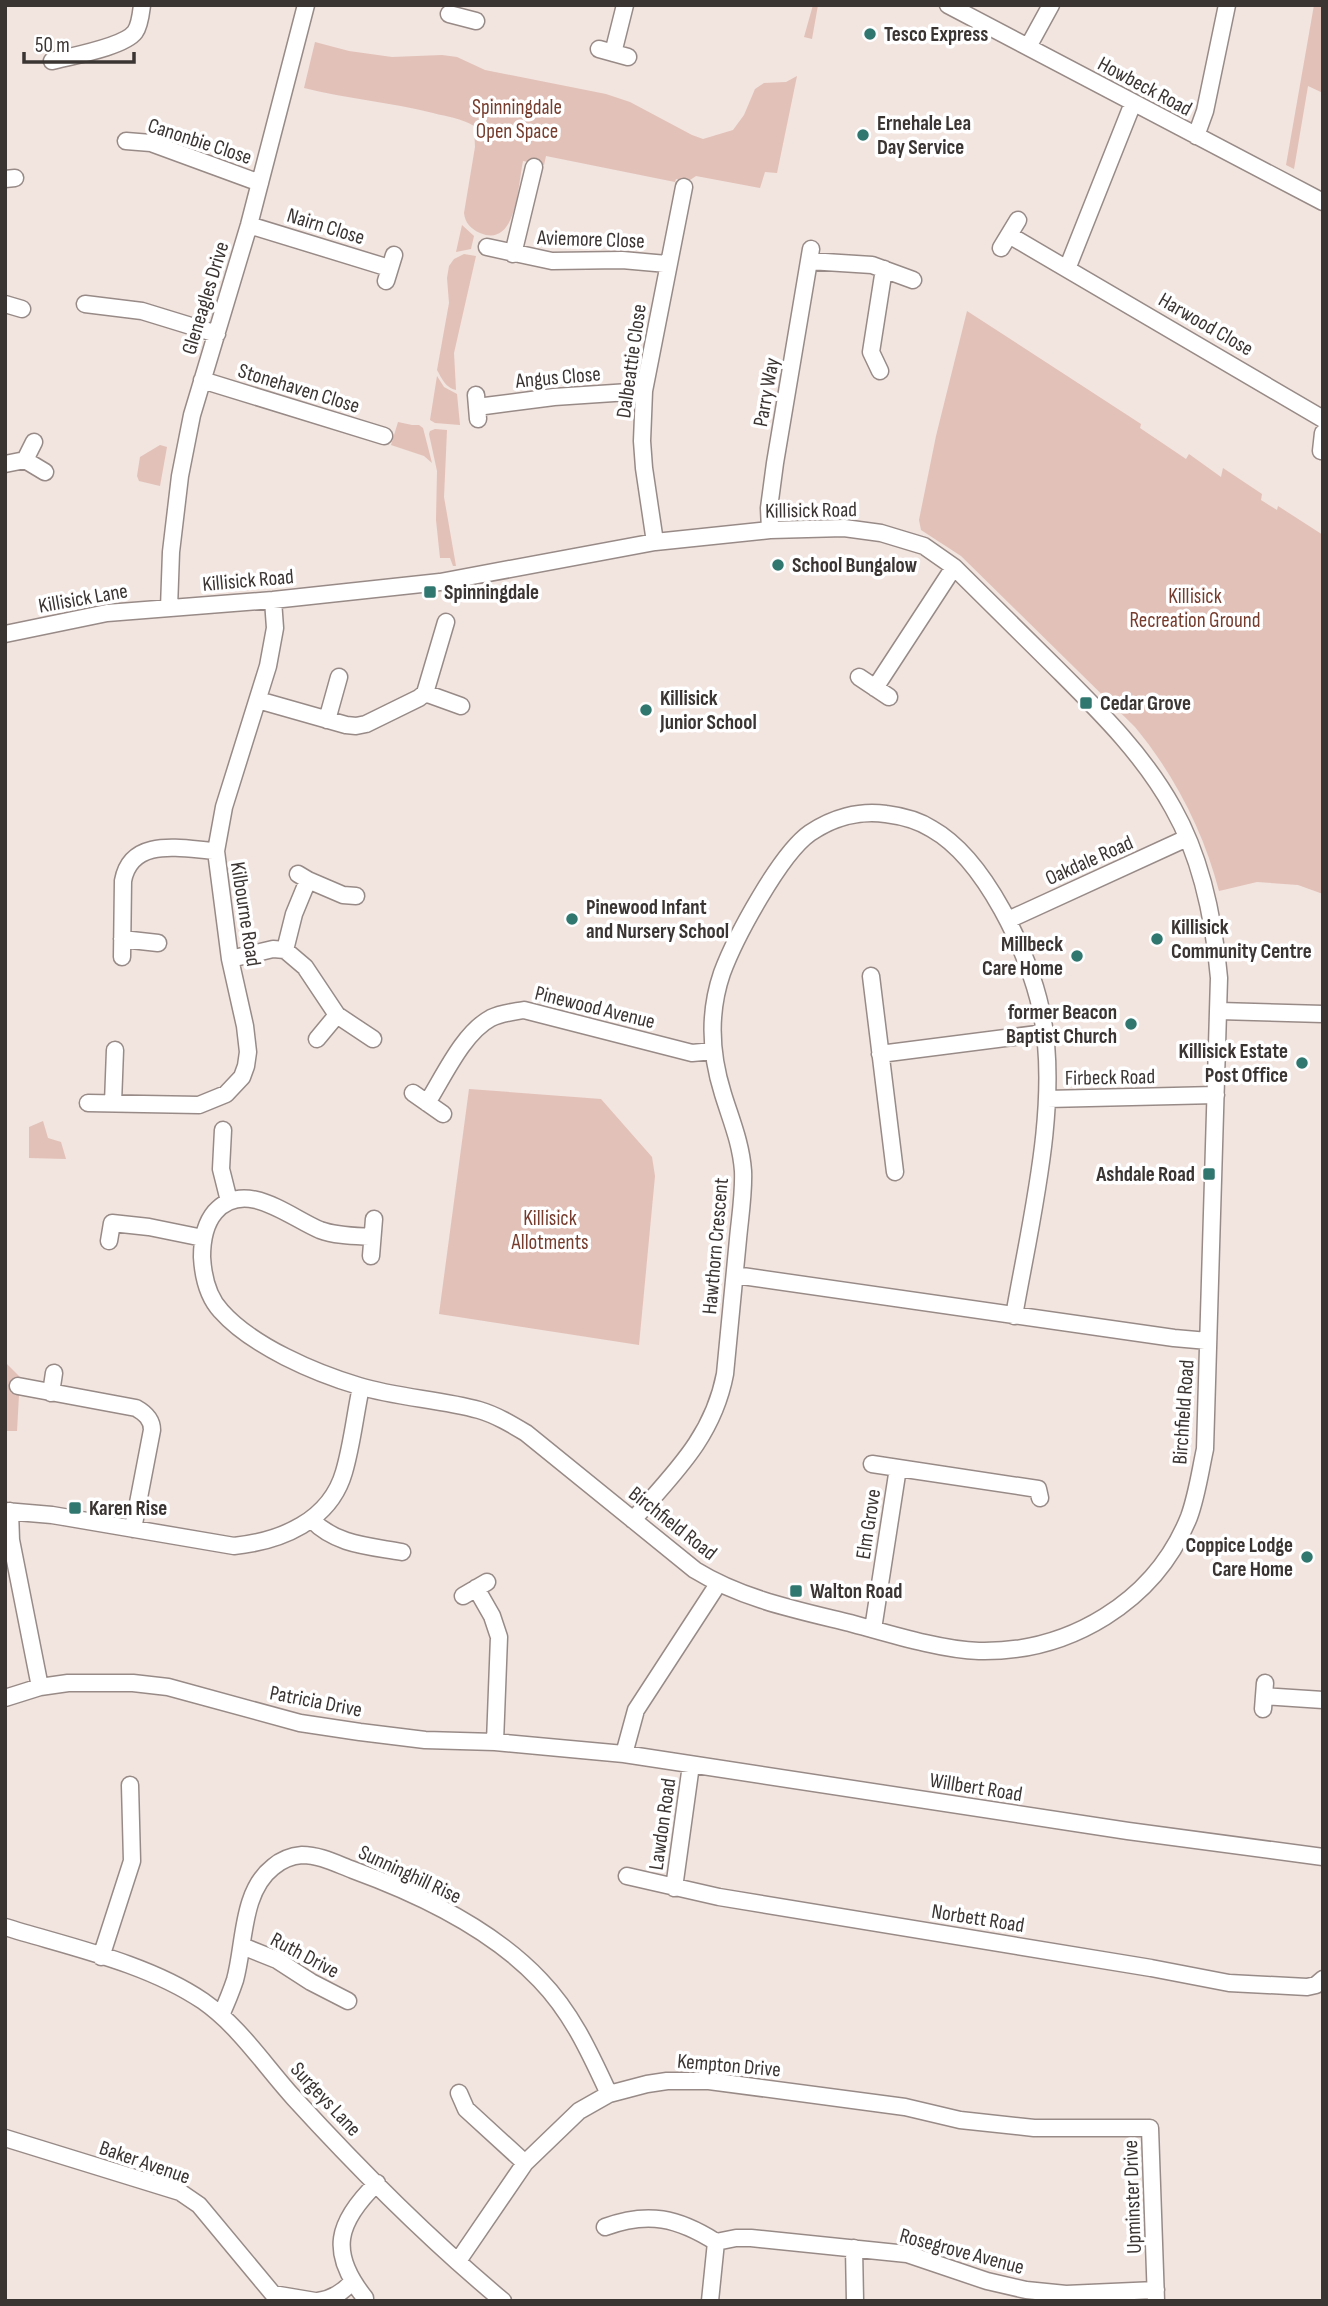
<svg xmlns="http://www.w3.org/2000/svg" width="1328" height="2306" font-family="'Sofia Sans Condensed',sans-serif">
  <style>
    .green { fill: #e2c1b8 }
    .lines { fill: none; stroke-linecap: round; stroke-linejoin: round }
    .minor-casing { stroke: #988b87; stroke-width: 19 }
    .minor { stroke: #fff; stroke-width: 16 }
    .poi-dot { fill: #307770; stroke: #fff; stroke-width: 2.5 }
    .labels { text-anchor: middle; stroke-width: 7; stroke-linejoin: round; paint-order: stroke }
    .poi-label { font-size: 21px; font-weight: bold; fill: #3a3432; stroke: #fff; text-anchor: start }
    .street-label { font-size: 21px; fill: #3a3432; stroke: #fff }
    .park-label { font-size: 21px; fill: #763c2d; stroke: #fff }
  </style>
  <rect width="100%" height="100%" fill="#f2e4df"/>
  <path class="green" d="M813,5H818L812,39L804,37Z
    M1314,5H1323V93L1308,86L1294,169L1286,165Z
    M315,42L349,51L392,57L442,55L457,57L485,70L606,94L630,102L692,135L703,139L733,130L744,115L755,89L764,83L786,82L797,76L777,173L765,172L760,188L696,176L687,182L676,179L675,182L546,156L544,165L523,161C518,184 517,249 480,233C471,229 465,223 464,213L475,147L474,126C461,118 448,117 433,113C390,102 347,99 304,88Z
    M462,225L474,236L471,249L456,252Z
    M464,254L476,256L454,353L456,390C446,388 442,379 437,370L449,303L447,278L449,266L454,259Z
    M967,311L1141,424L1140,428L1186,459L1189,454L1221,477L1223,468L1262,494L1261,500L1277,510L1278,506L1323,535V894L1298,885L1257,882L1219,891C1204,832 1174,774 1135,727L961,556L921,530L919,520L936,436Z
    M437,376L444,387L457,394L460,425L435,423L430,420Z
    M398,422L412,425H419L423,428L432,463L424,456L391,445Z
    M435,429L447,430L444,497L456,566H453L450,558H440L436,520L437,471L429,434L430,431Z
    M160,445L167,447L160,486L139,481L137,476L140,457Z
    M469,1089L601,1099L652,1157L655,1176L639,1345L439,1314Z
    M43,1121L48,1138L61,1142L66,1159L29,1158V1127Z
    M5,1362L20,1377L17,1431H5Z"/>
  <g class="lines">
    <defs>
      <path id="minor" d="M948,5L1323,202
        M449,14L476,21
        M1028,47L1051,5
        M599,49L628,57
        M613,53L625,5
        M52,61C71,56 124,47 135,32C140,25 141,13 142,5
        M1196,136L1205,111L1227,5
        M126,141L151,143L260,183
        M5,179L15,178
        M249,225L389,268
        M1009,235L1323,419
        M487,247L552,261L622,260L667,264
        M1001,248L1018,220
        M513,254L534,167
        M809,261L872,265L913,280
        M1067,269L1133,103
        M386,281L394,255
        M5,304L22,309
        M85,304L142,311L217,334
        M880,371L871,352L884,269
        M202,380L384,436
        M476,395L478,419
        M477,407L554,397L644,391
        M34,442L25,460L45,472
        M1321,451L1323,433
        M5,464L25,460
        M770,530L769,508L775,463L811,249
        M655,542L644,468L642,441L644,391L684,187
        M169,608L171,552L180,476L192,415L249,225L306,5
        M5,634L107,613L273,600L440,582L655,542L770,530L844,528L881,533L924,546L954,567C988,601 1023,635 1057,669C1100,712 1143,754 1173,808C1202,859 1214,920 1219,978L1205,1449C1200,1472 1197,1495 1189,1517C1155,1602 1069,1653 979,1651C941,1650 887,1633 850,1623C797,1610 742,1599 695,1570L526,1433C511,1424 496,1415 479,1410C440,1399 398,1398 359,1386C315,1373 252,1346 221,1311C208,1297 203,1275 202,1257C202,1241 204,1225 215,1212C245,1178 289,1217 320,1230C336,1236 355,1236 372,1237
        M859,677L889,697
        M875,688L954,567
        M425,693L461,706
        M258,700L346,725L356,726L366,724L419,698L425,693L446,622
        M327,720L339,677
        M308,880L343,895L356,896
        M1008,920L1187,838
        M122,939L158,943
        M285,950L294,914L308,880L298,874
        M122,957L123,881C131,836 182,849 216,851
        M230,959L273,949L285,950L305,967L337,1015L373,1039
        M871,976L895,1172
        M1219,1011L1323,1014
        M317,1039L337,1015
        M880,1054L1045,1033
        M413,1093L443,1114
        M1047,1099L1216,1095
        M88,1103L199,1105L226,1094L242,1077L246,1066L248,1052L245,1026L230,959L216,851L224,807L268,666L275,628L273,600
        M113,1103L115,1050
        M427,1103C444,1076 463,1033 491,1018C501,1013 513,1012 524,1010L692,1053L713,1051
        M223,1130L221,1169L229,1201
        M109,1241L112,1223L149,1227L203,1238
        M371,1256L374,1219
        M735,1275L1174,1338L1208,1341
        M18,1386L136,1408C145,1413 152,1419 152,1430L133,1529
        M51,1393L54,1373
        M872,1464L1038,1489L1040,1498
        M5,1511L52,1515L234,1546C281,1541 330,1521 344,1472C352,1445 355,1415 361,1387
        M10,1511L11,1540L40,1687
        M312,1520C336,1545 369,1546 402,1552
        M633,1520C674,1473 713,1437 725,1374C729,1329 734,1284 738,1239C740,1217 744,1193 743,1171C741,1143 731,1120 723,1094C710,1053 708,1014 722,973C735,938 780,854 810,833C832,818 859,810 886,814C902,816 918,820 932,829C985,859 1029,953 1041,1010C1061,1102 1030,1223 1014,1316
        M476,1588L492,1616L499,1637L495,1742
        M463,1596L487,1582
        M873,1629L898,1468
        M1264,1696L1323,1700
        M5,1698L40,1687L68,1683H133L168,1687L300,1723L360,1732L425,1740L495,1742L624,1754L1128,1831L1323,1857
        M1263,1709L1265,1683
        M624,1754L636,1710L718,1584
        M627,1876L719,1897L1151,1968L1229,1983L1307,1987L1316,1985L1323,1979
        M674,1888L691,1765
        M5,1927C70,1947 147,1963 203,2001C240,2027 264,2065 294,2098C357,2167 431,2241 503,2301
        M242,1946L277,1960L311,1982L348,2001
        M101,1957L132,1861L130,1785
        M221,2015C226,2004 231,1992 235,1980C245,1944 241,1892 273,1867C281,1860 291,1856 302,1855C320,1855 337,1864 353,1870C419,1894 491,1928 540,1980C572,2013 590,2053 609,2094
        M459,2093L466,2109L525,2163
        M5,2138L180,2192L199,2205L273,2294L315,2301
        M605,2227C648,2211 678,2218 716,2242
        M716,2242L736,2238H751L907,2254L987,2281L1026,2290L1066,2294L1156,2290
        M854,2248L855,2301
        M458,2261L525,2163L579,2111L609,2094L647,2084L667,2081H709L905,2107L960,2120L1034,2128H1150L1156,2301
        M365,2298C328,2252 337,2222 377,2183
        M318,2301C332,2299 343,2292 352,2282
        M710,2301L716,2242"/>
    </defs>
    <use href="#minor" class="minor-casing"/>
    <use href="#minor" class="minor"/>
  </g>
  <g class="poi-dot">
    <circle cx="870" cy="34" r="7"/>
    <circle cx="863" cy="135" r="7"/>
    <circle cx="778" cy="565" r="7"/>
    <rect x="423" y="585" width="14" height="14" rx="3.5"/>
    <rect x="1079" y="696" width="14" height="14" rx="3.5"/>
    <circle cx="646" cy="710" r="7"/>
    <circle cx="572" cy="919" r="7"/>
    <circle cx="1157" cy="939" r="7"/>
    <circle cx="1077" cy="956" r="7"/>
    <circle cx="1131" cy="1024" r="7"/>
    <circle cx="1302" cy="1063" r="7"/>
    <rect x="1202" y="1167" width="14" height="14" rx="3.5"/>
    <rect x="68" y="1501" width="14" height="14" rx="3.5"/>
    <circle cx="1307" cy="1557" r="7"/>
    <rect x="789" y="1584" width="14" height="14" rx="3.5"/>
  </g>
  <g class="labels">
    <g class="poi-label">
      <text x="884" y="41">Tesco Express</text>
      <text x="877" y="130">Ernehale Lea<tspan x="877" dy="24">Day Service</tspan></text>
      <text x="792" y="572">School Bungalow</text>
      <text x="444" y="599">Spinningdale</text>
      <text x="660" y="705">Killisick<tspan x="660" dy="24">Junior School</tspan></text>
      <text x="1100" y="710">Cedar Grove</text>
      <text x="586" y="914">Pinewood Infant<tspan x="586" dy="24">and Nursery School</tspan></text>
      <text x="1171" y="934">Killisick<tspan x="1171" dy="24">Community Centre</tspan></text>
      <text x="1063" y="951" text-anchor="end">Millbeck<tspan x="1063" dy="24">Care Home</tspan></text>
      <text x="1117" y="1019" text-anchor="end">former Beacon<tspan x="1117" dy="24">Baptist Church</tspan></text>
      <text x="1288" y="1058" text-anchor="end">Killisick Estate<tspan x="1288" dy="24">Post Office</tspan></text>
      <text x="1195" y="1181" text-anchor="end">Ashdale Road</text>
      <text x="89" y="1515">Karen Rise</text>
      <text x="1293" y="1552" text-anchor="end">Coppice Lodge<tspan x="1293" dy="24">Care Home</tspan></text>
      <text x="810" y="1598">Walton Road</text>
    </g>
    <g class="street-label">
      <text transform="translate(1145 86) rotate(28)" y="7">Howbeck Road</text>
      <text transform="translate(200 141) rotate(18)" y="7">Canonbie Close</text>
      <text transform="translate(326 226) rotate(17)" y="7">Nairn Close</text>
      <text transform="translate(591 239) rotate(2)" y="7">Aviemore Close</text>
      <text transform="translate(205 298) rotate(-73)" y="7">Gleneagles Drive</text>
      <text transform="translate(1206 324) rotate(30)" y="7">Harwood Close</text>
      <text transform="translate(631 361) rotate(-82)" y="7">Dalbeattie Close</text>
      <text transform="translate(558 377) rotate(-5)" y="7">Angus Close</text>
      <text transform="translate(299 388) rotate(17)" y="7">Stonehaven Close</text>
      <text transform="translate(766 392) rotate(-80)" y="7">Parry Way</text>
      <text transform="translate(811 510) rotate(-1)" y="7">Killisick Road</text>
      <text transform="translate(248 580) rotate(-5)" y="7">Killisick Road</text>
      <text transform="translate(83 598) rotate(-10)" y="7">Killisick Lane</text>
      <text transform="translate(1089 860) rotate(-24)" y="7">Oakdale Road</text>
      <text transform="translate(246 914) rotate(81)" y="7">Kilbourne Road</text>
      <text transform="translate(595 1007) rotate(14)" y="7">Pinewood Avenue</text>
      <text transform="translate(1110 1077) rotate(-1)" y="7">Firbeck Road</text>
      <text transform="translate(715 1246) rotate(-85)" y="7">Hawthorn Crescent</text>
      <text transform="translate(1183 1412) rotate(-86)" y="7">Birchfield Road</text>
      <text transform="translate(673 1523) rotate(38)" y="7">Birchfield Road</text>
      <text transform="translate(868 1524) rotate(-81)" y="7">Elm Grove</text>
      <text transform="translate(316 1701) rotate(11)" y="7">Patricia Drive</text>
      <text transform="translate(976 1787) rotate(9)" y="7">Willbert Road</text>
      <text transform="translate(662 1824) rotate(-82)" y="7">Lawdon Road</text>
      <text transform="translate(410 1874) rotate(25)" y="7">Sunninghill Rise</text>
      <text transform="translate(978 1918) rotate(9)" y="7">Norbett Road</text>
      <text transform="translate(305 1955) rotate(28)" y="7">Ruth Drive</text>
      <text transform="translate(729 2065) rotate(5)" y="7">Kempton Drive</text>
      <text transform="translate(326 2099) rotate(47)" y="7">Surgeys Lane</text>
      <text transform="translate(145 2162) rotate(19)" y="7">Baker Avenue</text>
      <text transform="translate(1132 2197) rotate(-92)" y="7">Upminster Drive</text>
      <text transform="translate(962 2251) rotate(15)" y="7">Rosegrove Avenue</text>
    </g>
    <g class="park-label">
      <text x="517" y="114">Spinningdale<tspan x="517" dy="24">Open Space</tspan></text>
      <text x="1195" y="603">Killisick<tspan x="1195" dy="24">Recreation Ground</tspan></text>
      <text x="550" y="1225">Killisick<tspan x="550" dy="24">Allotments</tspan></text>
    </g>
  </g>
  <rect width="1328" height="2306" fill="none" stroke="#3a3432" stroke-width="14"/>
  <path d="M24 52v10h110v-10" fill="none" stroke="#3a3432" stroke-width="3.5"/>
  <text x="35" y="52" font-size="21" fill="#3a3432" stroke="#ffffff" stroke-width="5" paint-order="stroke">50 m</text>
</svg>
